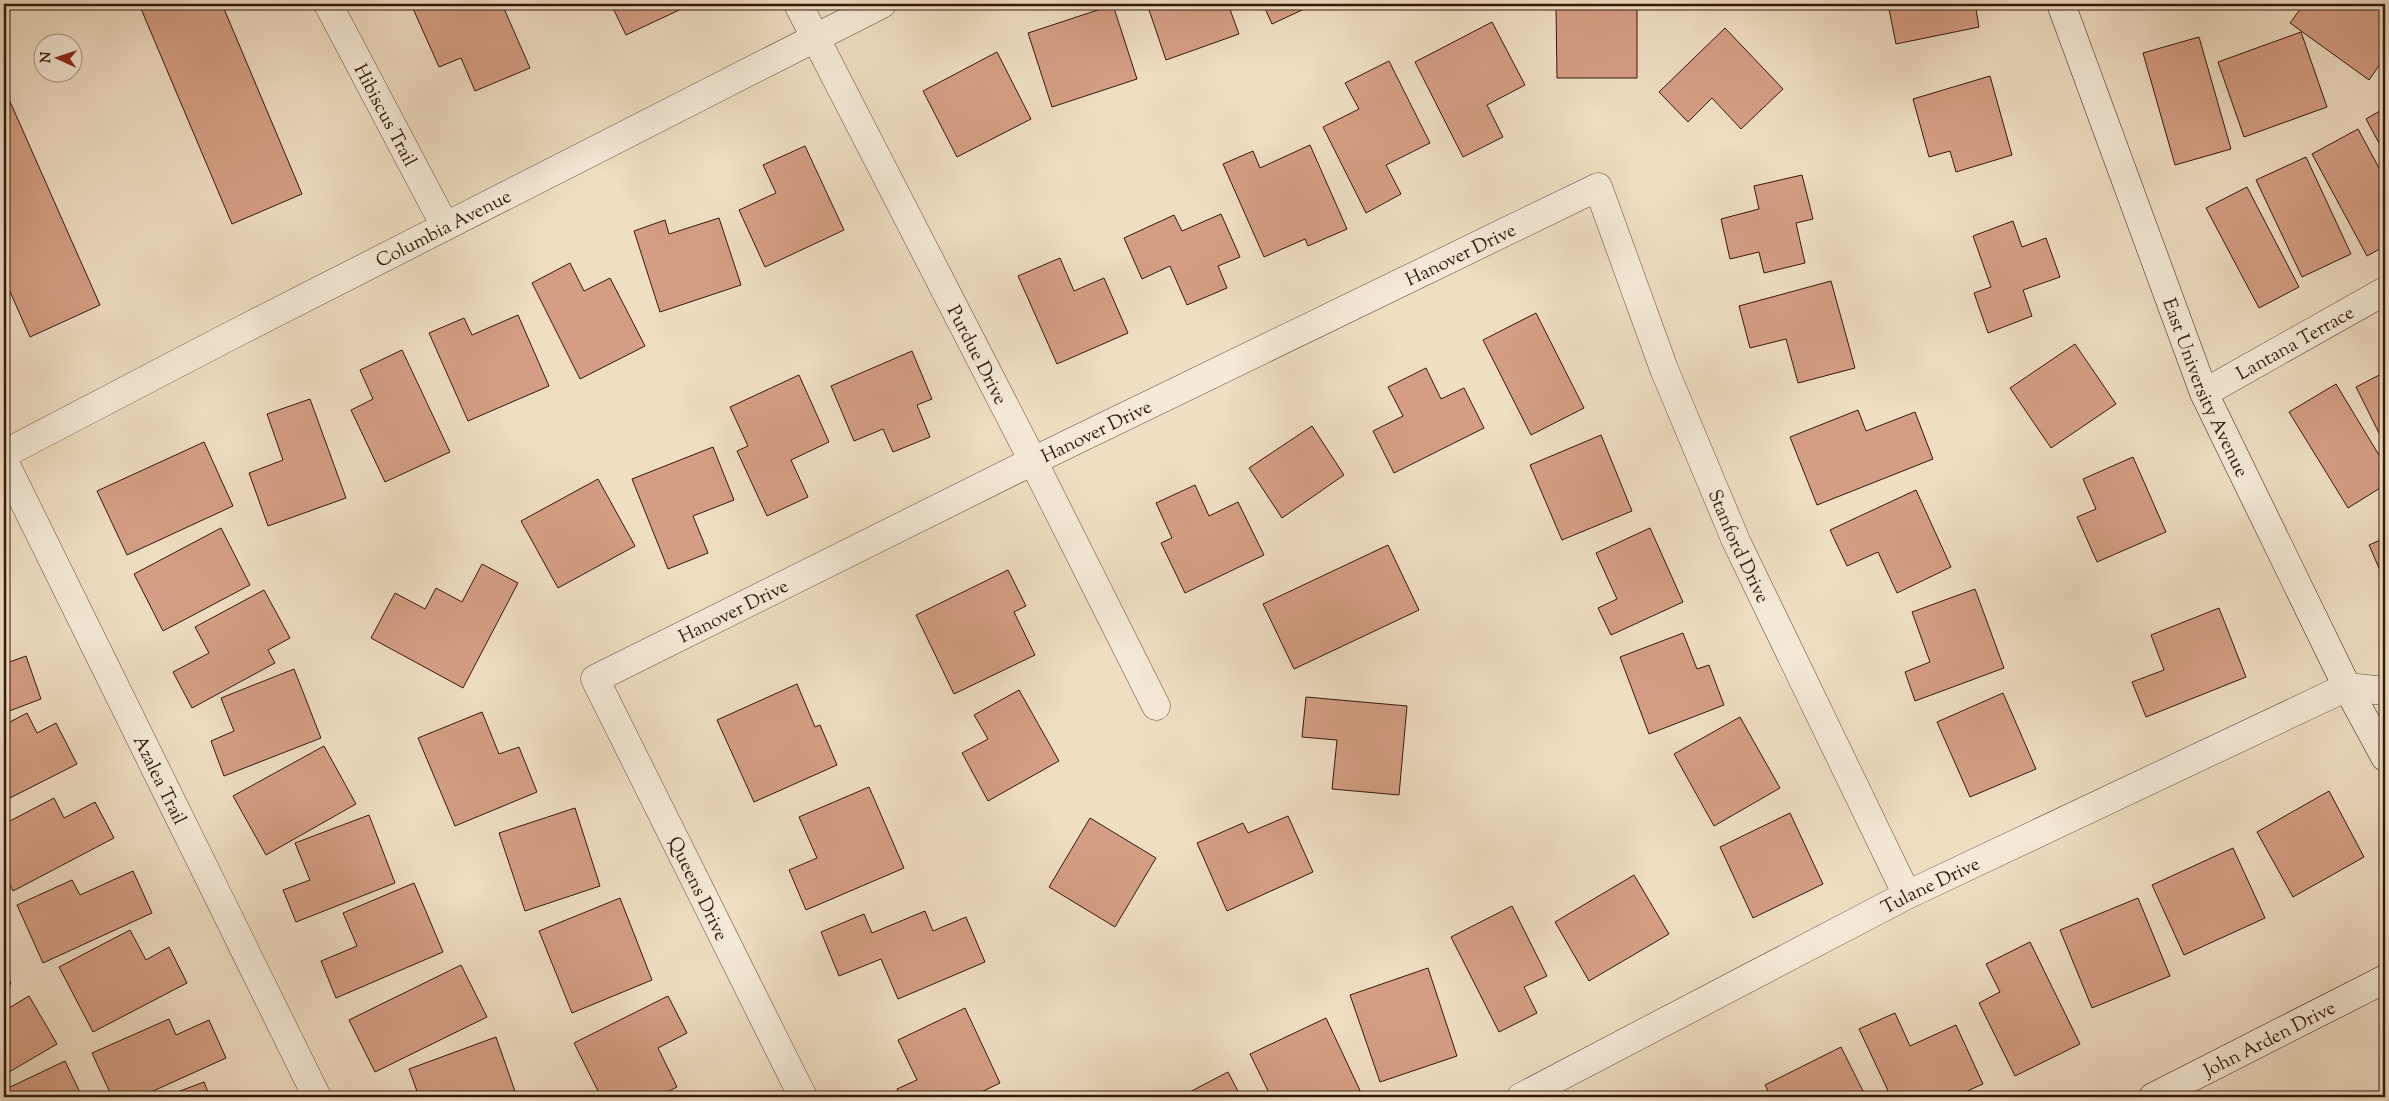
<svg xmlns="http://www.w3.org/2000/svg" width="2389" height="1101" font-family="'Sorts Mill Goudy',serif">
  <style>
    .building { fill: #d59e84; stroke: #34180c }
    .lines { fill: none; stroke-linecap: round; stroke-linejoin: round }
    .street-casing { stroke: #634a3a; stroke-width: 29 }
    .secondary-casing { stroke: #34180c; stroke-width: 29 }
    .street { stroke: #f5ead7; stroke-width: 28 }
    .secondary { stroke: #f5ead7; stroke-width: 28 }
    .labels { text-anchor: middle; stroke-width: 4; stroke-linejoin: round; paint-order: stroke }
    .street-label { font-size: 19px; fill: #34180c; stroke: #f5ead7 }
  </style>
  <rect width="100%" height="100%" fill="#efdec2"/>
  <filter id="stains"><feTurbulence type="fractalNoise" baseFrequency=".004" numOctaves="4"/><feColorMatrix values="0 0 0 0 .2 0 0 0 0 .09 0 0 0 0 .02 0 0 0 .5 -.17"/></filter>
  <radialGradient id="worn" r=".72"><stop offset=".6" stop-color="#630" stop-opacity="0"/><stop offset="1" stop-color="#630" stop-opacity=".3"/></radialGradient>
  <path class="building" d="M139,4H222L302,194L232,224Z
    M411,4H502L530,68L475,91L461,58L439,67Z
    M611,4H692L626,35Z
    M1147,4H1228L1239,34L1166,60Z
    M1263,4H1315L1272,24Z
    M1604,4H1637V78H1557L1556,8H1604Z
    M1888,4H1975L1979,27L1896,44Z
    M2304,4H2336L2340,7L2343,4H2385V57L2369,80L2290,23Z
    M1113,5L1137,79L1052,107L1028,33Z
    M1492,22L1525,85L1487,105L1503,137L1463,157L1415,62Z
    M1725,28L1783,89L1741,129L1712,98L1688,122L1659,92Z
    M2301,32L2327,107L2244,137L2218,62Z
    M2199,37L2231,149L2175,165L2143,53Z
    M997,52L1031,119L957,157L923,91Z
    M1389,61L1430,143L1386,165L1401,194L1366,213L1323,127L1359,109L1345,83Z
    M1990,76L2012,155L1956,172L1950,151L1929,157L1913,99Z
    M4,88L100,305L30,337L4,278Z
    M2385,108V154L2366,119Z
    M2358,129L2385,179V246L2367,256L2312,154Z
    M1310,145L1347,229L1308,246L1305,239L1264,257L1223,164L1253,151L1260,168Z
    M805,146L844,230L765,267L739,210L776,193L763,165Z
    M2306,157L2351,254L2302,277L2256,180Z
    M1802,175L1813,219L1796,223L1805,263L1764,273L1759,252L1730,259L1721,219L1759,209L1754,186Z
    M2247,187L2299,287L2259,308L2206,208Z
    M1221,214L1240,257L1218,266L1227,288L1187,305L1170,266L1142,279L1124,238L1174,215L1182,231Z
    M719,218L741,285L660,312L634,231L665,220L669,234Z
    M2013,221L2022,247L2046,238L2060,277L2023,290L2032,316L1988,333L1974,293L1991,287L1973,236Z
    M1060,258L1074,291L1104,278L1128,333L1057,364L1018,276Z
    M570,263L584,291L610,278L645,346L580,379L532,283Z
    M1831,281L1855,368L1798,383L1786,339L1750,348L1739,306Z
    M1536,313L1584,408L1531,435L1483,340Z
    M518,315L549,386L468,421L429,333L464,318L472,335Z
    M2075,344L2116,404L2051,448L2010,388Z
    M402,350L450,452L385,482L351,410L373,399L360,370Z
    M912,351L932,399L917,405L930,437L893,452L883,429L854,441L831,386Z
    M1426,368L1441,399L1464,388L1484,428L1394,473L1373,431L1403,416L1388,387Z
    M2385,372V445L2356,387Z
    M799,375L829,442L791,460L808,497L767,516L737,451L748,446L730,407Z
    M2336,384L2385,465V485L2348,508L2289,412Z
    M310,399L346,498L268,526L249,473L283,460L267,414Z
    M1858,410L1866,431L1915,412L1933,459L1817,505L1790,437Z
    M1312,426L1344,475L1282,518L1249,468Z
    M1601,435L1632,511L1562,540L1530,465Z
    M204,442L233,506L127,555L97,491Z
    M713,447L734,500L693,516L708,553L668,569L632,479Z
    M2133,457L2166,532L2097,562L2077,517L2096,509L2083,479Z
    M598,479L635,546L558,588L521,521Z
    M1195,485L1209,516L1238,502L1264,555L1185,593L1161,543L1172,538L1156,503Z
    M1916,490L1951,567L1897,593L1878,552L1847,566L1830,530Z
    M221,528L250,585L163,631L134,574Z
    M1650,528L1683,602L1611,635L1598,608L1617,599L1596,553Z
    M2385,538V582L2369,545Z
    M1388,545L1419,610L1294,669L1263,604Z
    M482,564L518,583L463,688L371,638L395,593L425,609L436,588L462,602Z
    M1008,570L1026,606L1014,612L1035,655L954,694L916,615Z
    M1975,589L2004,668L1915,701L1905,672L1930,662L1912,612Z
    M264,590L290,638L268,650L275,663L192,708L173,672L209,653L195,627Z
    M2219,608L2246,677L2146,717L2132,682L2164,670L2151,635Z
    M1683,633L1697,669L1709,665L1724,705L1649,734L1620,657Z
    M26,656L41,699L4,713V664Z
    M294,669L321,738L224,776L211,741L234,731L221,698Z
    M797,684L815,727L820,725L837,765L754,802L717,720Z
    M1019,690L1059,761L988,801L962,753L988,739L974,715Z
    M2003,693L2036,769L1970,797L1937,722Z
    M1306,697L1407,706L1399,795L1332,789L1337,740L1302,737Z
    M482,712L499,754L519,747L537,792L455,826L418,738Z
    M27,713L37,733L56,723L77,764L4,801V725Z
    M1740,717L1780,788L1714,826L1674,754Z
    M324,746L356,804L266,855L233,796Z
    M869,787L904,868L806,910L789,870L817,858L799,817Z
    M2329,791L2364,857L2293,897L2257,832Z
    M54,798L64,818L95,802L114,838L13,891L4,873V824Z
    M575,808L600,886L525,911L499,833Z
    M1790,813L1823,884L1753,918L1720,847Z
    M369,815L395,883L296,922L283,890L310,880L295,843Z
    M1288,816L1313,872L1227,911L1197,843L1243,823L1248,833Z
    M1090,818L1156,858L1115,927L1049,887Z
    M2233,848L2265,918L2184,955L2152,885Z
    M133,871L152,913L43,963L17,905L72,880L80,895Z
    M1634,875L1669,934L1589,981L1555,922Z
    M414,883L443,952L336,998L321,961L357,946L343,913Z
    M620,898L652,980L572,1013L539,931Z
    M2138,898L2170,976L2092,1008L2060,930Z
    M1512,906L1547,976L1524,987L1537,1013L1499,1032L1451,937Z
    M925,911L933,931L966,917L985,962L898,999L881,959L839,976L821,932L864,914L872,933Z
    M130,930L146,960L169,947L187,983L93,1032L59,967Z
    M2030,942L2080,1044L2015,1076L1979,1003L2000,992L1986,964Z
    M4,965L11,984L4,987Z
    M461,965L487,1017L375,1072L349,1020Z
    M1428,968L1457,1056L1380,1082L1350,995Z
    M29,996L57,1044L4,1075V1011Z
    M668,996L687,1033L658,1048L677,1087L657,1097H601L574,1043Z
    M965,1008L1000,1083L971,1097H901L897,1089L917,1080L898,1040Z
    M1895,1013L1910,1046L1956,1025L1983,1084L1954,1097H1891L1859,1029Z
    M1326,1018L1363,1097H1271L1250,1054Z
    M169,1019L176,1035L209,1020L226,1058L140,1097H112L92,1053Z
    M496,1037L517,1097H419L409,1069Z
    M1841,1047L1866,1097H1771L1765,1085Z
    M65,1061L82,1097H4V1090Z
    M1228,1072L1241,1097H1180Z
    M204,1082L210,1097H164Z"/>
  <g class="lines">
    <defs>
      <g id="street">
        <path id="s1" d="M328,4L445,226"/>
        <path id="s2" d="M798,4L1033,461L1156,706"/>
        <path id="s3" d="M2204,393L2385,291"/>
        <path id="s4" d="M4,454L228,337L882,4"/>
        <path id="s5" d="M4,461L317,1097"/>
        <path id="s6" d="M803,1097L595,679L1033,461L1598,187L1664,369L1736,541L1907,895"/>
        <path id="s7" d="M1521,1097L1907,895L2347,687L2385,691"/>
      </g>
      <g id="secondary">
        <path id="s8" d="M2061,4L2204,393L2347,687L2385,757"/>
        <path id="s9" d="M2153,1097L2385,979"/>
      </g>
    </defs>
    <use href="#street" class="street-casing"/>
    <use href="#secondary" class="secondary-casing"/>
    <use href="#street" class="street"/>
    <use href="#secondary" class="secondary"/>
  </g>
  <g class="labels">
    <g class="street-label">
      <text dy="7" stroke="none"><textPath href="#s1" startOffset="125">Hibiscus Trail</textPath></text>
      <text dy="7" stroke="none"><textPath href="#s4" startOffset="494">Columbia Avenue</textPath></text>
      <text dy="7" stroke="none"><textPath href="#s6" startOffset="1431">Hanover Drive</textPath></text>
      <text dy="7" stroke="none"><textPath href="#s3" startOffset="104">Lantana Terrace</textPath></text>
      <text dy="7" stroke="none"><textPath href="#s2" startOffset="394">Purdue Drive</textPath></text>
      <text dy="7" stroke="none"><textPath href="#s8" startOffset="410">East University Avenue</textPath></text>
      <text dy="7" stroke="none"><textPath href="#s6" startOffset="1026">Hanover Drive</textPath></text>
      <text dy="7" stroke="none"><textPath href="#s6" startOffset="1970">Stanford Drive</textPath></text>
      <text dy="7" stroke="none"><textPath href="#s6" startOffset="621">Hanover Drive</textPath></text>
      <text dy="7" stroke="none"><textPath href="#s5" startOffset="355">Azalea Trail</textPath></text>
      <text dy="7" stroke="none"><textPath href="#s7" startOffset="461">Tulane Drive</textPath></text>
      <text transform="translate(699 888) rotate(64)" y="7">Queens Drive</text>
      <text dy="7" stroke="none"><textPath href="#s9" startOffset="130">John Arden Drive</textPath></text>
    </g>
  </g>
  <rect width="2389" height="1101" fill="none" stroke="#efdec2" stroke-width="20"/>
  <rect x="5" y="5" width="2379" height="1091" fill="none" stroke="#34180c" stroke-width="2.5"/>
  <rect x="10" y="10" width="2369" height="1081" fill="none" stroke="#34180c"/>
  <g transform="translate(58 58) rotate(273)"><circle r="24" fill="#f5ead7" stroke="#a89686"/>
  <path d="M0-4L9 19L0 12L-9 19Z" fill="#8f2418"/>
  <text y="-8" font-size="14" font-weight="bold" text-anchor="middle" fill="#34180c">N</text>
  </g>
  <rect width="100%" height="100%" filter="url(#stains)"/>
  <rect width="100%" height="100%" fill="url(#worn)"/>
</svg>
